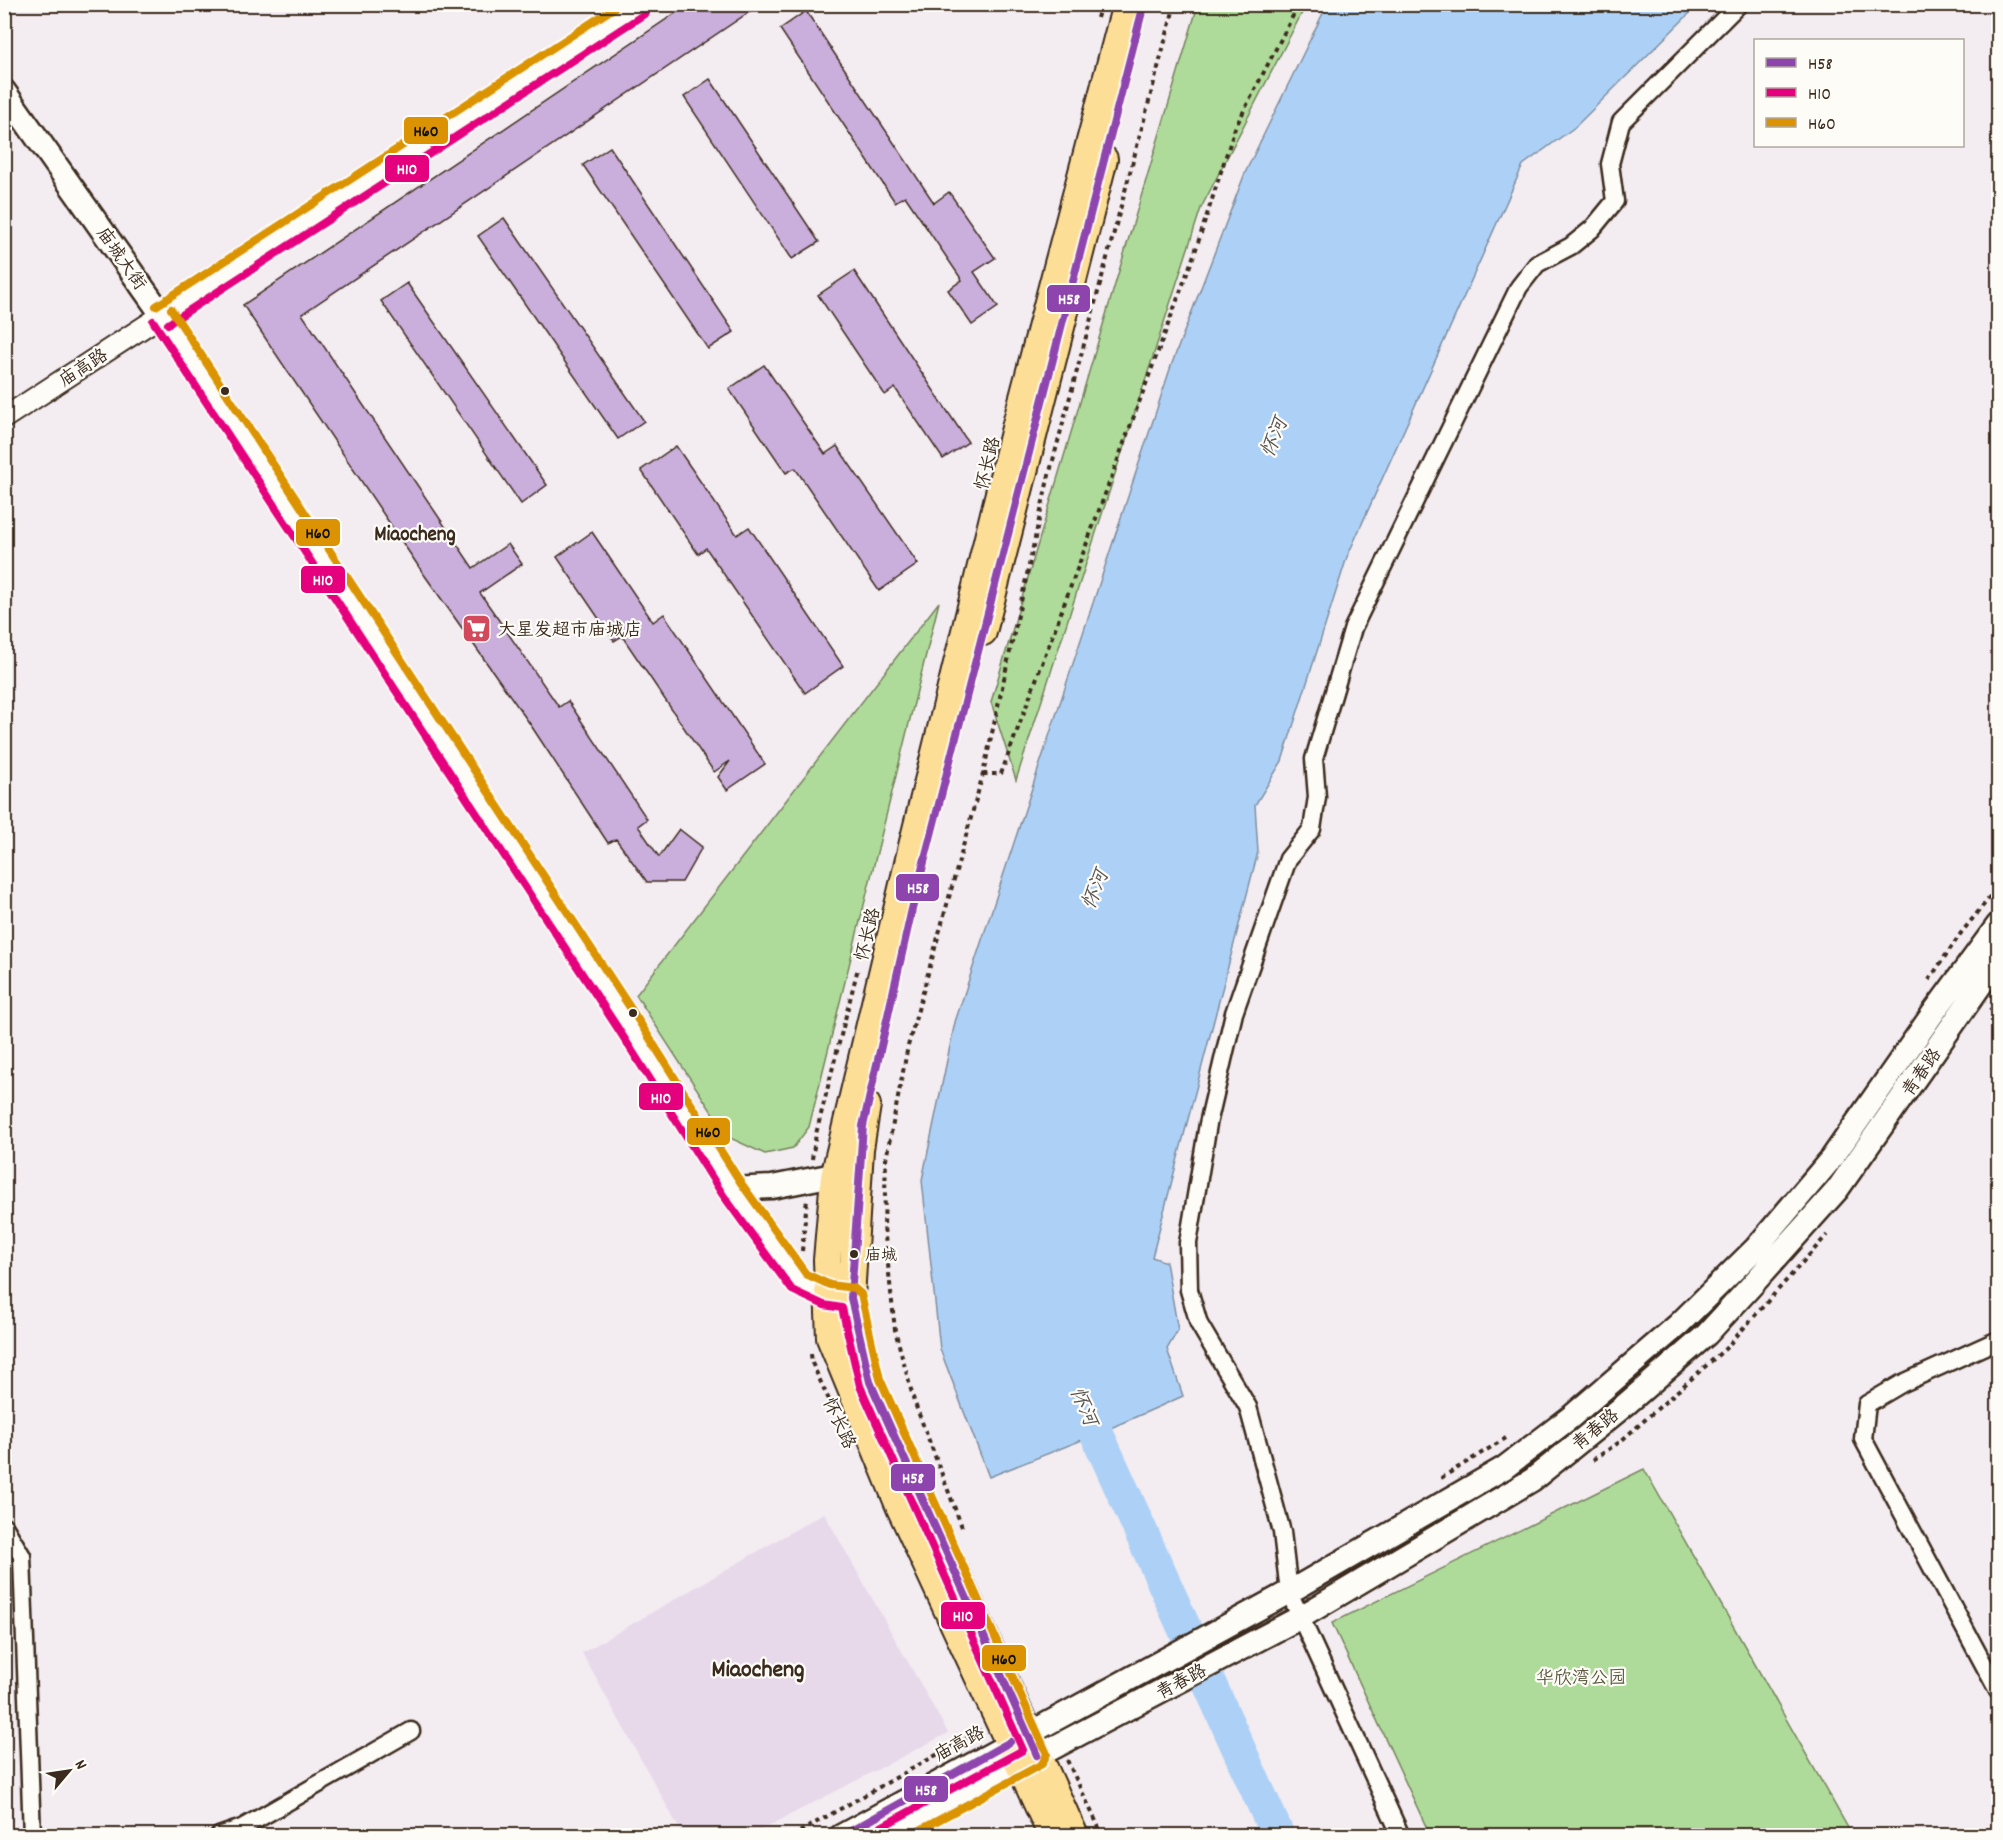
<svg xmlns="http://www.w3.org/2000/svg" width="2003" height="1840" font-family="Dekko,'LXGW WenKai TC',sans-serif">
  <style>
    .built { fill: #e7d9ea }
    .green { fill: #afdb9a; stroke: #75825c; stroke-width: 1.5 }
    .water { fill: #add1f6; stroke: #7f8ea0; stroke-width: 1.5 }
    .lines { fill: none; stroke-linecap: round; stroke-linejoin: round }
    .river { stroke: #add1f6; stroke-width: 34 }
    .building { fill: #caaedb; stroke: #3b2a1e; stroke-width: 1.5 }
    .minor-casing { stroke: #3b2a1e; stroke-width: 21 }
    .tertiary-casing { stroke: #3b2a1e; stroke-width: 24 }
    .secondary-casing { stroke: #3b2a1e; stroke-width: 27 }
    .primary-casing { stroke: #3b2a1e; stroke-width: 30 }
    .path { stroke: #3b2a1e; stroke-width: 4; stroke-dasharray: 4.5 4.5; stroke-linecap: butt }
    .minor { stroke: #fdfcf7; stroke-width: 16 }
    .tertiary { stroke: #fdfcf7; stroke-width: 20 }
    .secondary { stroke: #fdfcf7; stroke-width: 22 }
    .primary { stroke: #fdde96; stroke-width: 26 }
    .bus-1-casing { stroke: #fdfcf7; stroke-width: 12 }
    .bus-2-casing { stroke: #fdfcf7; stroke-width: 12 }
    .bus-3-casing { stroke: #fdfcf7; stroke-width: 12 }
    .bus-1 { stroke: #8e44ad; stroke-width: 8 }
    .bus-2 { stroke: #e5007d; stroke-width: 8 }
    .bus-3 { stroke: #db9304; stroke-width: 8 }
    .bus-dot { fill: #3b2a1e; stroke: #fdfcf7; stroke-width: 2 }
    .labels { text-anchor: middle; stroke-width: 4.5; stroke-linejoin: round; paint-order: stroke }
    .bus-label { font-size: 16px; fill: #3b2a1e; stroke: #fdfcf7; text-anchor: start }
    .street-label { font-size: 18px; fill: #3b2a1e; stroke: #fdfcf7 }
    .poi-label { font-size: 18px; fill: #3b2a1e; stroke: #fdfcf7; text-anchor: start }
    .park-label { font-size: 18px; fill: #58563d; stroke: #fdfcf7 }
    .water-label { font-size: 20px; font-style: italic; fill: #585454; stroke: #fdfcf7 }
    .quarter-label { font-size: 21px; font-weight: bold; fill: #3b2a1e; stroke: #fdfcf7 }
    .district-label { font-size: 24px; font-weight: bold; fill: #3b2a1e; stroke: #fdfcf7 }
    .line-badge { stroke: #fdfcf7; stroke-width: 2 }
    .badge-label { font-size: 16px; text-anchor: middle; font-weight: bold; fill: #fff }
    .pale-badge-label { font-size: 16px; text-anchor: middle; font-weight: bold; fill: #111 }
  </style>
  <rect width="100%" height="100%" fill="#f3ecf1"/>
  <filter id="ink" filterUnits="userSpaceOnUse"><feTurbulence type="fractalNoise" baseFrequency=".0167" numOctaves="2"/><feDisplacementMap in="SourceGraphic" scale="12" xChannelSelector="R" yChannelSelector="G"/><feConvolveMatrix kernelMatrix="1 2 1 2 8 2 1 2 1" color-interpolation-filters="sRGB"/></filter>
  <g filter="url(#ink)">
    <path class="built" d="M824,1513L948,1733L751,1835H683L582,1653Z"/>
    <path class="green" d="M1198,5H1306L1201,208L1016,780L991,702Z
      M939,602L809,1127L793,1148L765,1154L728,1137L636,995Z
      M1644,1469L1852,1835H1430L1332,1623Z"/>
    <path class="water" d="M1327,5H1698L1575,127L1523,165L1347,557L1282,761L1255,805L1258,852L1152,1257L1166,1262L1178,1330L1167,1349L1183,1396L1097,1434L989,1477L940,1349L922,1180L955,1022L1171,366L1245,173Z"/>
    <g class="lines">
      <path class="river" d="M1078,1392L1278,1836"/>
    </g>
    <path class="building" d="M689,4H761L302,314L473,568L508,544L522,564L480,593L559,707L568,701L647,819L638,826L659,857L679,829L702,847L682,882H647L616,839L608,843L530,724L423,573L243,305Z
      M806,11L934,203L949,192L995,258L974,272L998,307L972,325L948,290L962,280L905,196L895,202L780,29Z
      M710,79L819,242L792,259L684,97Z
      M610,147L734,332L708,349L583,165Z
      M504,218L644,421L618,439L478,236Z
      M854,271L968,442L943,459L895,388L885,395L818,295Z
      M407,283L547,485L521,504L381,301Z
      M764,365L825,454L837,446L918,564L879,591L795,468L786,473L729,389Z
      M676,446L737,535L749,527L843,666L805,693L706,548L698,554L641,470Z
      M592,532L653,622L664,614L765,764L727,790L718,777L730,761L714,772L622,636L614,641L557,557Z"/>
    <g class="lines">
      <defs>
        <path id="minor" d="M1998,1340L1901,1384L1867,1404L1863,1439L1998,1691
          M4,1526L22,1556L32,1836
          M219,1836L242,1828L411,1731
          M1401,1836L1289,1592L1282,1532L1248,1407L1199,1324L1189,1290L1188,1243L1208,1124L1234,1013L1288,859L1312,829L1317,797L1314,759L1353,628L1519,287L1537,264L1571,246L1592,229L1615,201L1610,164L1621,122L1739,4"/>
        <path id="tertiary" d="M4,418L640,4"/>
        <path id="secondary" d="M4,91L162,315L626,1021L732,1189L799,1282L827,1295L845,1297
          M732,1189L772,1187L849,1172
          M841,1836L1289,1592L1504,1468L1571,1417L1678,1325L1756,1248L1832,1158L1934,1012L1998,925
          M886,1836L1301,1617L1532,1480L1625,1405L1707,1334L1751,1286L1837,1190L1998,960"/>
        <path id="primary" d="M983,632L1104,159
          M867,1105L860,1149L851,1298L870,1382L1075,1836
          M1052,1836L900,1508L830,1338L827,1260L834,1177L913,842L1016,424L1126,4"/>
      </defs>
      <use href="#minor" class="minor-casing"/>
      <use href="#tertiary" class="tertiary-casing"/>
      <use href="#secondary" class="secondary-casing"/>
      <use href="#primary" class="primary-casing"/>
      <path class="path" d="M1097,18L1101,4
        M983,774H1001L1195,252L1235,128L1299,4
        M1929,980L1961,933L1998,887
        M1990,1011L1998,999
        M812,1159L816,1134L858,968
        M802,1251L807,1199
        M811,1354L812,1363L830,1402
        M1593,1460L1621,1441L1725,1349L1827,1235
        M1441,1478L1506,1438
        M962,1527L914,1401L895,1330L884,1227L886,1159L908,1046L983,774L1048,479L1175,4
        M1067,1760L1103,1836
        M792,1836L981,1730"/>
      <use href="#minor" class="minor"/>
      <use href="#tertiary" class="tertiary"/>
      <use href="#secondary" class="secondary"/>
      <use href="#primary" class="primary"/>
      <defs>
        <path id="bus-1" d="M1037,1755L870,1382L851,1298L863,1126L912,909L1144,4
          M842,1836L1010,1742"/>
        <path id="bus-2" d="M153,321L617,1027L723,1195L792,1290L824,1305L842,1308L860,1386L1023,1750L881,1827
          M168,324L646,13"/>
        <path id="bus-3" d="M156,306L620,4
          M171,309L635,1015L741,1183L806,1274L830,1285L854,1288L861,1294L880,1379L1047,1754L1042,1764L909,1836"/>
      </defs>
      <use href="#bus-1" class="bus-1-casing"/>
      <use href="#bus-2" class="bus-2-casing"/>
      <use href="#bus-3" class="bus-3-casing"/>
      <use href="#bus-1" class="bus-1"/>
      <use href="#bus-2" class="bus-2"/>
      <use href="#bus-3" class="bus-3"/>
    </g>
  </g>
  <defs>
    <symbol id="supermarket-square" viewBox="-11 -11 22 22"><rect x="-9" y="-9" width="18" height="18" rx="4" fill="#d1495b" stroke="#fdfcf7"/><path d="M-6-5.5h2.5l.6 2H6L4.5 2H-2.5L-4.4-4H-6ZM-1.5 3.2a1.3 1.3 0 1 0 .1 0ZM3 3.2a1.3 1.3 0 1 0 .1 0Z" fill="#fff"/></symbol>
  </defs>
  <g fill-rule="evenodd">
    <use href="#supermarket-square" x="460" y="612" width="33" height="33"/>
  </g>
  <g class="bus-dot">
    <circle cx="225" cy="391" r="5"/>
    <circle cx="633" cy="1013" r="5"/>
    <circle cx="854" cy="1254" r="5"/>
  </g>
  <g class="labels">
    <g class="bus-label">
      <text x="865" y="1260">庙城</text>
    </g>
    <g class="street-label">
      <text transform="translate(122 258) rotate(55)" y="6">庙城大街</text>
      <text transform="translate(83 367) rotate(-33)" y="6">庙高路</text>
      <text transform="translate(987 463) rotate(-76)" y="6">怀长路</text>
      <text transform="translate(867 934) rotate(-76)" y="6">怀长路</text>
      <text transform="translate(1921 1072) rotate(-55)" y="6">青春路</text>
      <text transform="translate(840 1423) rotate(65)" y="6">怀长路</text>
      <text transform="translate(1595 1429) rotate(-39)" y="6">青春路</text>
      <text transform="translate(1181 1681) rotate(-28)" y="6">青春路</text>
      <text transform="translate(959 1743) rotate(-28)" y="6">庙高路</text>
    </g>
    <g class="poi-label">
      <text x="498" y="635">大星发超市庙城店</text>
    </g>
    <g class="park-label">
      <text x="1581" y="1683">华欣湾公园</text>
    </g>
    <g class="water-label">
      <text transform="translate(1273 437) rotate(-68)" y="7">怀河</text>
      <text transform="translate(1094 889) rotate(-68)" y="7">怀河</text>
      <text transform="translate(1085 1406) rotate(67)" y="7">怀河</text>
    </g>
    <g class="quarter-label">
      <text x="415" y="540">Miaocheng</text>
    </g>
    <g class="district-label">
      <text x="758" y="1676">Miaocheng</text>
    </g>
  </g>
  <g class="line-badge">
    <rect x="403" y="116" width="46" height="29" rx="6" fill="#db9304"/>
    <rect x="384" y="154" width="46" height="29" rx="6" fill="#e5007d"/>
    <rect x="1046" y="284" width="45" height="29" rx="6" fill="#8e44ad"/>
    <rect x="295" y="518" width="46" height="29" rx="6" fill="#db9304"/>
    <rect x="300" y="565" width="46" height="29" rx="6" fill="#e5007d"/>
    <rect x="895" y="873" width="45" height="29" rx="6" fill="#8e44ad"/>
    <rect x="638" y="1082" width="46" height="29" rx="6" fill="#e5007d"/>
    <rect x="686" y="1117" width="45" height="29" rx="6" fill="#db9304"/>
    <rect x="890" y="1463" width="46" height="29" rx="6" fill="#8e44ad"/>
    <rect x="940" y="1601" width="46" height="29" rx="6" fill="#e5007d"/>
    <rect x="981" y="1644" width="46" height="28" rx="6" fill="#db9304"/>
    <rect x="903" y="1775" width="46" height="28" rx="6" fill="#8e44ad"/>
  </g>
  <g class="badge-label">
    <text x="407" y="174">H10</text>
    <text x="1069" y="304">H58</text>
    <text x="323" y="585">H10</text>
    <text x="918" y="893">H58</text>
    <text x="661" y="1103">H10</text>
    <text x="913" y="1483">H58</text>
    <text x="963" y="1621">H10</text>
    <text x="926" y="1795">H58</text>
  </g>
  <g class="pale-badge-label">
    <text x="426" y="136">H60</text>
    <text x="318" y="538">H60</text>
    <text x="708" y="1137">H60</text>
    <text x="1004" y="1664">H60</text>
  </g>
  <rect width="2003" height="1840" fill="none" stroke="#fdfcf7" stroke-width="24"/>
  <rect x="12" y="12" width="1979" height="1816" fill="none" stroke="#3b2a1e" stroke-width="2" filter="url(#ink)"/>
  <rect x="1754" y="39" width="210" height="108" fill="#fdfcf7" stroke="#afa8a0" stroke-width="1.5"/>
  <rect x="1766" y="58" width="30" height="9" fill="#8e44ad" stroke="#afa8a0" stroke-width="1.5"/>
  <text x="1808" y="69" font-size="18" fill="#3b2a1e">H58</text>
  <rect x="1766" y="88" width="30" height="9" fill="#e5007d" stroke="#afa8a0" stroke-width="1.5"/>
  <text x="1808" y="99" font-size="18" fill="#3b2a1e">H10</text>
  <rect x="1766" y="118" width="30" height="9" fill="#db9304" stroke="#afa8a0" stroke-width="1.5"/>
  <text x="1808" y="129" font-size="18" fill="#3b2a1e">H60</text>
  <g transform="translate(69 1771) rotate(61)" stroke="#fdfcf7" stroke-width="4.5" paint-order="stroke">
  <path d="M0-4.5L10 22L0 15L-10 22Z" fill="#3b2a1e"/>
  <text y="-9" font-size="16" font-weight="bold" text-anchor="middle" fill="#3b2a1e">N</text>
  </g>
</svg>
